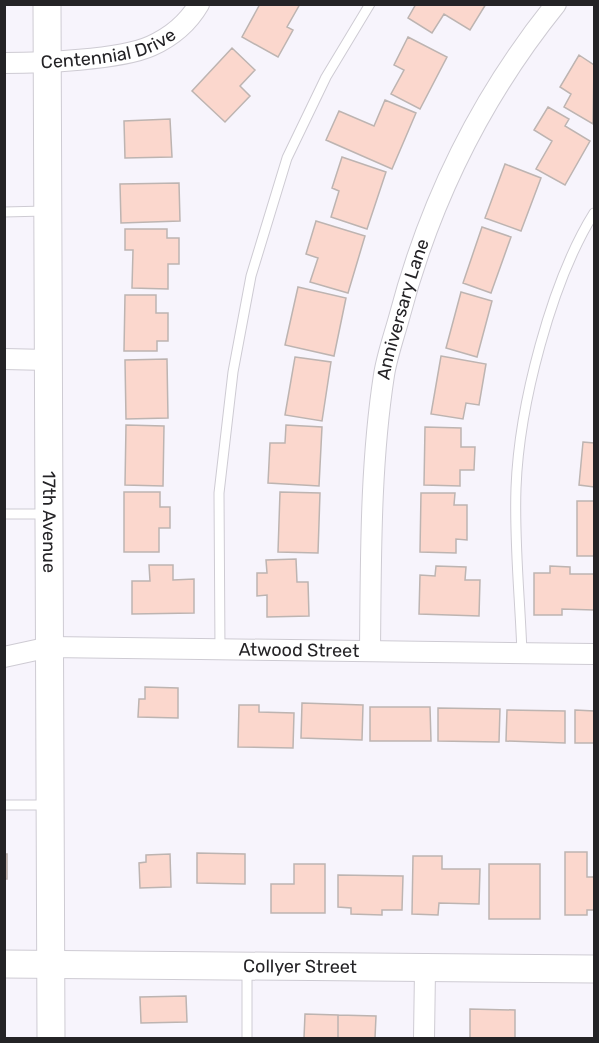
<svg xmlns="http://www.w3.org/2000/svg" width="599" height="1043" font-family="Rubik,sans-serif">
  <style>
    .building { fill: #fbd7cd; stroke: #bdb4b1; stroke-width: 1.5 }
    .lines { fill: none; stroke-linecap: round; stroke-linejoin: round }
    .lane-casing { stroke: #cecbd3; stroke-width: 11 }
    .street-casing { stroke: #cecbd3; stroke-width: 22 }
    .secondary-casing { stroke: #cecbd3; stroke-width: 29 }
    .lane { stroke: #fff; stroke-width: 9 }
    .street { stroke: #fff; stroke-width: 20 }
    .secondary { stroke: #fff; stroke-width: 27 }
    .labels { text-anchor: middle; stroke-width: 6; stroke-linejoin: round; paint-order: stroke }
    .street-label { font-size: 18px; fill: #242326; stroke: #fff }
  </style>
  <rect width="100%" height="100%" fill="#f7f4fc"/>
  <path class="building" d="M260,4H300L287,27L293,30L278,57L242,37Z
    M416,4H486L470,30L444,14L432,33L408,18Z
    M408,37L447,57L420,109L391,94L404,70L394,65Z
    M232,48L255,70L240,86L250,96L225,122L192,91Z
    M579,55L594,65L593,124L564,107L571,94L560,87Z
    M385,100L416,113L392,169L326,140L339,111L374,126Z
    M548,107L569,119L565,126L590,141L565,185L536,169L552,141L534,130Z
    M170,119L172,157L125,158L124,121Z
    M342,157L386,172L367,229L331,217L339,191L332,188Z
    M505,164L541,178L521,231L485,218Z
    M179,183L180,221L121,223L120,184Z
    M316,221L365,236L348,293L310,282L318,258L306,254Z
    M482,227L511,237L491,293L463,283Z
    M125,229H167V238H179V264H168V289L132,288L133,250H125Z
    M298,287L346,298L334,356L285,345Z
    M461,292L492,301L477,357L446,348Z
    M125,295H156V313H168V341H157V351H124Z
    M441,356L486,364L479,405L466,403L463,419L431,414Z
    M295,357L331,362L322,421L285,415Z
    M167,359L168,418L126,419L125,360Z
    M126,425L164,426L163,486L125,485Z
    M286,425L322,427L319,486L268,483L270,443H285Z
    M425,427L461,428V447H475L474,470H460V486L424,485Z
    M583,442L594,443V487L579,485Z
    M124,492H160V507H170V528H159V552H124Z
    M280,492L320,493L318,553L278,552Z
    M421,493H455L454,505H467V540L456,539V553L420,552Z
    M577,501H594V556H577Z
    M296,559L297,582H308L309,616L267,617V595L257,596V573H267L266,560Z
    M149,565H173V580L194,579V613L132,614V581H150Z
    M436,566L466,567L465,580H480L479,616L419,614L420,575L435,576Z
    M550,566L570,567V574H594V610L562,609V615H534V573H550Z
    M145,687L178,688V718L138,717L139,699H145Z
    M302,703L363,705L362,740L301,738Z
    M239,705H259V712L294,713L293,748L238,747Z
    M370,707H430L431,741H370Z
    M438,708L500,709L499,742L438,741Z
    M507,710L565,711V743L506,741Z
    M575,710L594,711V743H575Z
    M565,852H587V877H594V910H587V915H565Z
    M197,853L245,854V884L197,883Z
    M4,854H7V879H4Z
    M170,854L171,887L140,888L139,863L146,862V855Z
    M413,856H442V869H480L479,904L439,903L438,915L412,914Z
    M294,864H325V913H271V884H294Z
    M489,864H540V919H489Z
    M338,875L403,876L402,910H382V915L351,914V908L338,907Z
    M186,996L187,1022L141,1023L140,997Z
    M470,1009L515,1010V1038H470Z
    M305,1014L338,1015V1038H304Z
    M338,1015L376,1016L375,1038H338Z"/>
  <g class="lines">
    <defs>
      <path id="lane" d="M4,212L45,211
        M4,514H47
        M220,650L219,493L233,372L251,276L287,158L326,77L370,4
        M522,653C520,598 514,542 516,488C519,406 551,282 594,213
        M4,805H47
        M247,969V1038"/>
      <g id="street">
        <path id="s1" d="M4,63C40,63 120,60 151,46C171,37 188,23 199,4"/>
        <path d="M4,359L48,360"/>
        <path id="s2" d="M370,650C371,558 370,466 384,375C387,356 394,336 399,318C429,203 481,97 556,4"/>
        <path id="s3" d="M4,657L50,647L594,654"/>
        <path d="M424,1038L425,970"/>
      </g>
      <g id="secondary">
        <path id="s4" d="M47,4L51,1038"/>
        <path id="s5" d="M4,964L594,969"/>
      </g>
    </defs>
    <use href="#lane" class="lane-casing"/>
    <use href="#street" class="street-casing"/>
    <use href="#secondary" class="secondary-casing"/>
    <use href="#lane" class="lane"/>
    <use href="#street" class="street"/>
    <use href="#secondary" class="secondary"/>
  </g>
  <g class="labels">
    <g class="street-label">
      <text dy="6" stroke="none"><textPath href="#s1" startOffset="106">Centennial Drive</textPath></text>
      <text dy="6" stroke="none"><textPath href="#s2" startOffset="344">Anniversary Lane</textPath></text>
      <text dy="6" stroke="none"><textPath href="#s4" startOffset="518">17th Avenue</textPath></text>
      <text dy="6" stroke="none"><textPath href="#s3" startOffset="296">Atwood Street</textPath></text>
      <text dy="6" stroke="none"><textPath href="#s5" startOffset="296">Collyer Street</textPath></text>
    </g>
  </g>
  <rect width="599" height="1043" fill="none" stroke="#242326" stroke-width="12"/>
</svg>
